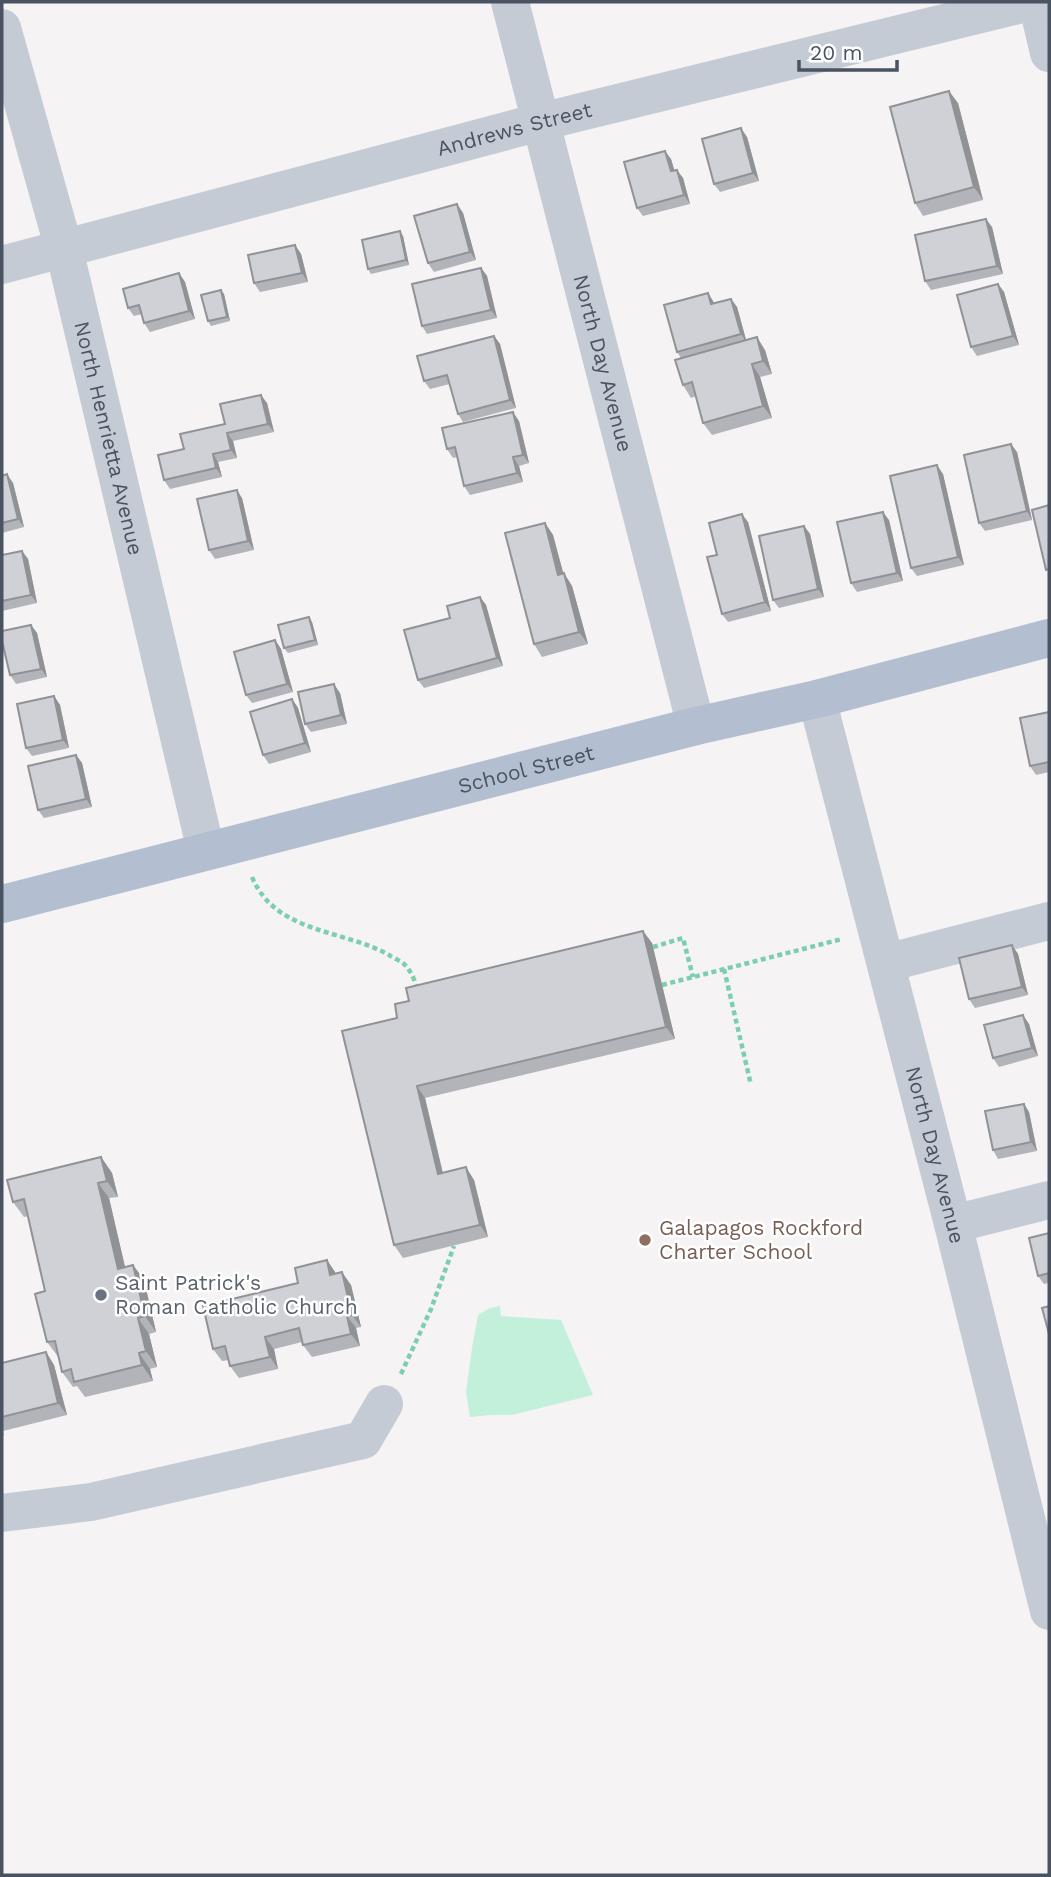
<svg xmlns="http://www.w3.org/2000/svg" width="1051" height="1877" font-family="'Work Sans',sans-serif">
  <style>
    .green { fill: #c3f0da }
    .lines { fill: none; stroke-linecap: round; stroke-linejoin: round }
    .path { stroke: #7bcfaf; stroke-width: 4.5; stroke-dasharray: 5 3.5; stroke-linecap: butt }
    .minor { stroke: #c4cbd4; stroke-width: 38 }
    .major { stroke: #b3bfd1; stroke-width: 38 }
    .wall { fill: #b2b4b9 }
    .shaded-wall { fill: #919296 }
    .building { fill: #cfd1d7; stroke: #919296; stroke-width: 2 }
    .education-dot { fill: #8d6e63; stroke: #fff; stroke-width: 2.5 }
    .worship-dot { fill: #6b7280; stroke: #fff; stroke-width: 2.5 }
    .labels { text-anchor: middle; stroke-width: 5; stroke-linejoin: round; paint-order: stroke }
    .street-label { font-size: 21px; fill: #4a5361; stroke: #fff }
    .education-label { font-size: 21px; fill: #785e54; stroke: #fff; text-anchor: start }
    .worship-label { font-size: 21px; fill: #5b616d; stroke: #fff; text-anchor: start }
  </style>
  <rect width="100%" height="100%" fill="#f5f3f3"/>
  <path class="green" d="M500,1306L501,1316L561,1320L593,1395L512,1415H490L470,1417L466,1392L472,1348L478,1315L490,1308Z"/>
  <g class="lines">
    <path class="path" d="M252,877C276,934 343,929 389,955C393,958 399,960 403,963C411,970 415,981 418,991
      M653,947L683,938L693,977
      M724,969L751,1085
      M662,985L842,939
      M401,1374L431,1309L454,1246"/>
    <g class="minor">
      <path id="s1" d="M510,2L696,726"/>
      <path d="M1037,2L1049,53"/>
      <path id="s2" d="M2,28L64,249L206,851"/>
      <path id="s3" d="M2,265L540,122L1030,2"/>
      <path id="s4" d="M817,699L953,1224L1049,1611"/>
      <path d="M886,963L1049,921"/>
      <path d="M953,1224L1049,1200"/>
      <path d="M2,1513L91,1502L363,1440L384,1404"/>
    </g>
    <path class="major" id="s5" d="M2,904L696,726L817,699L1049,638"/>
  </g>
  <path class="wall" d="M958,103L983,200L923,216L915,203Z
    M747,137L759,181L720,192L714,184Z
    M671,159L674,170L683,178L690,204L643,216L637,208Z
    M457,204L463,213L476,260L434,272L428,263Z
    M992,227L1003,274L931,290L925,281Z
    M403,236L409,265L371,274L368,269Z
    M295,245L301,254L308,282L260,292L254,283Z
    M481,268L487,276L497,318L427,334L422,326Z
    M179,273L185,282L195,319L150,332L144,323L142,314L134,316L128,308Z
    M998,284L1004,292L1019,345L977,356L971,347Z
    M708,293L714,303L731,299L737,307L746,340L765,350L772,374L760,377L772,418L712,435L703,423L696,396L691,398L683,385L681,358L677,352Z
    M224,294L230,321L211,326L208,321Z
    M494,336L500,344L516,408L463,422L458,414L450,384L430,389L424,381Z
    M267,403L274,432L233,441L237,458L218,462L222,477L170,489L164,480L184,449L225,424Z
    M519,421L529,463L519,466L523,482L470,495L464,486L457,457L453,458L447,449Z
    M1017,452L1032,520L985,531L979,523Z
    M943,474L964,565L917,576L911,568Z
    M2,476L13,483L24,527L2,533Z
    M242,498L254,550L215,559L209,550Z
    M889,520L903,581L857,592L851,583Z
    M748,522L771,611L728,622L722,614L717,555Z
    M545,523L553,535L563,573L572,586L588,644L542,657L534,644Z
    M804,526L810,534L824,597L779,608L773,600Z
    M22,551L28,559L37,603L2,611V555Z
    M480,597L486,605L503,666L424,688L418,680L450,618Z
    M312,622L318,645L288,653L284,648Z
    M31,625L37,633L47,677L16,684L10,675Z
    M275,640L281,649L293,692L252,703L246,695Z
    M340,693L347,724L311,732L305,724Z
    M54,696L60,705L69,748L32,756L26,748Z
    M292,699L298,708L311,752L269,764L263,755Z
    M1049,712V772L1036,775L1030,766Z
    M76,755L82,763L92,807L44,818L38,810Z
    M643,931L652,943L675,1039L425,1098L443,1173L474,1180L488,1237L403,1258L394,1245L397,1018L409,1001Z
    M1012,945L1018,954L1028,995L975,1008L969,999Z
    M1029,1024L1038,1056L999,1067L993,1058Z
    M1024,1104L1029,1112L1037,1151L998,1159L993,1150Z
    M101,1157L112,1173L118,1197L109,1198L125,1267L133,1265L144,1280L156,1332L149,1334L157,1367L150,1369L153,1381L85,1397L77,1386L73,1387L62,1372L59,1358L47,1342L45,1291L28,1216L24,1217L13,1202Z
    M1049,1233V1283L1044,1284L1038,1276Z
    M327,1260L336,1274L351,1285L361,1327L356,1328L360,1346L312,1357L303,1345L302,1342L274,1349L278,1369L239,1378L230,1366L229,1360L222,1361L213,1349Z
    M46,1352L54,1365L67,1415L3,1431L4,1435L2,1436V1363Z"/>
  <path class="shaded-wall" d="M949,91L958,103L983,200L974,187Z
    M741,128L747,137L759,181L753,173Z
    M665,151L671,159L677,179L671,171Z
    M677,170L683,178L690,204L684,195Z
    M457,204L463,213L476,260L470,252Z
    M986,219L992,227L1003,274L997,266Z
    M400,231L403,236L409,265L406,260Z
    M295,245L301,254L308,282L302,273Z
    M481,268L487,276L497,318L491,310Z
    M179,273L185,282L195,319L189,311Z
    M998,284L1004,292L1019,345L1013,336Z
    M221,290L224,294L230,321L227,317Z
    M708,293L713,301L717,313L711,304Z
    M731,299L737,307L747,343L741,334Z
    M494,336L500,344L516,408L510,400Z
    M757,337L765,350L772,374L763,361Z
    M752,364L760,377L772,418L763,406Z
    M261,395L267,403L274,432L268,424Z
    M513,412L519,421L529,463L523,455Z
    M227,433L233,441L237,458L231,450Z
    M1011,444L1017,452L1032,520L1027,511Z
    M213,454L218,462L222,477L216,468Z
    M513,457L519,466L523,482L517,473Z
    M937,465L943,474L964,565L958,557Z
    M7,474L13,483L24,527L18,519Z
    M237,490L242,498L254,550L248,541Z
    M883,512L889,520L903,581L897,573Z
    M742,514L748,522L771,611L765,602Z
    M545,523L553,535L567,587L558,575Z
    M804,526L810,534L824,597L818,589Z
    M22,551L28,559L37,603L31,595Z
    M564,573L572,586L588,644L579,632Z
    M480,597L486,605L503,666L497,658Z
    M309,617L312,622L318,645L315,640Z
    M31,625L37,633L47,677L41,669Z
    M275,640L281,649L293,692L287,684Z
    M334,684L340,693L347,724L341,715Z
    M54,696L60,705L69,748L63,740Z
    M292,699L298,708L311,752L305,743Z
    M76,755L82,763L92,807L86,799Z
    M643,931L652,943L675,1039L666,1027Z
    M1012,945L1018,954L1028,995L1022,987Z
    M1023,1015L1029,1024L1038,1056L1032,1048Z
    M417,1086L425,1098L446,1187L438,1174Z
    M1024,1104L1029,1112L1037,1151L1031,1142Z
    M101,1157L112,1173L118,1197L107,1181Z
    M466,1167L474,1180L488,1237L480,1225Z
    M98,1183L109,1198L129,1284L118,1269Z
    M327,1260L335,1272L339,1287L330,1275Z
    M133,1265L144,1280L156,1332L145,1316Z
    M342,1272L351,1285L361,1327L352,1315Z
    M347,1316L356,1328L360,1346L351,1334Z
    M138,1318L149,1334L157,1367L146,1351Z
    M265,1337L274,1349L278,1369L270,1357Z
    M46,1352L54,1365L67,1415L58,1403Z
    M139,1353L150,1369L153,1381L142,1365Z"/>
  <path class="building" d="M949,91L974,187L915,203L890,107Z
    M741,128L753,173L714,184L702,139Z
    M665,151L671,171L677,170L684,195L637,208L624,162Z
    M457,204L470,252L428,263L414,216Z
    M986,219L997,266L925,281L915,235Z
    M400,231L406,260L368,269L362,240Z
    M295,245L302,273L254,283L248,255Z
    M481,268L491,310L422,326L412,284Z
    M179,273L189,311L144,323L139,305L128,308L123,289Z
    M998,284L1013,336L971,347L957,295Z
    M221,290L227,317L208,321L201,295Z
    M708,293L711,304L731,299L741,334L677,352L664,305Z
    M494,336L510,400L458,414L447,375L424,381L417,356Z
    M757,337L763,361L752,364L763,406L703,423L692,382L683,385L675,360Z
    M261,395L268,424L227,433L231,450L213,454L216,468L164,480L158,455L184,449L180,434L225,424L220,404Z
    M513,412L523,455L513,457L517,473L464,486L455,447L447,449L442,428Z
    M1011,444L1027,511L979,523L964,455Z
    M937,465L958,557L911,568L890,476Z
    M7,474L18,519L2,523V476Z
    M237,490L248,541L209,550L197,499Z
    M1049,505V569L1046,570L1032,510Z
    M883,512L897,573L851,583L837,522Z
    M742,514L765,602L722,614L707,557L717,555L709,523Z
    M545,523L558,575L564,573L579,632L534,644L505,533Z
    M804,526L818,589L773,600L759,536Z
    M22,551L31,595L2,601V555Z
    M480,597L497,658L418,680L404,630L450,618L447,606Z
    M309,617L315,640L284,648L278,625Z
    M31,625L41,669L10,675L2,641V631Z
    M275,640L287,684L246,695L234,652Z
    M334,684L341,715L305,724L298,692Z
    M54,696L63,740L26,748L17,704Z
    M292,699L305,743L263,755L250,712Z
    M1049,712V762L1030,766L1020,718Z
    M76,755L86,799L38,810L28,766Z
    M643,931L666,1027L417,1086L438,1174L466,1167L480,1225L394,1245L342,1031L397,1018L395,1004L409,1001L406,988Z
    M1012,945L1022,987L969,999L959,958Z
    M1023,1015L1032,1048L993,1058L984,1025Z
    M1024,1104L1031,1142L993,1150L985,1111Z
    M101,1157L107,1181L98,1183L118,1269L133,1265L145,1316L138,1318L146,1351L139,1353L142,1365L74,1382L71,1369L62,1372L55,1341L47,1342L35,1294L45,1291L24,1199L13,1202L7,1180Z
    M1049,1233V1273L1038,1276L1029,1238Z
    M327,1260L330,1275L342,1272L352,1315L347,1316L351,1334L303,1345L299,1328L265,1337L270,1357L230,1366L225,1346L213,1349L203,1306L298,1283L295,1268Z
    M1049,1306V1334L1042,1308Z
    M46,1352L58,1403L2,1417V1363Z"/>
  <circle class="education-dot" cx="645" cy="1240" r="7"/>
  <circle class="worship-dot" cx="101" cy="1295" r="7"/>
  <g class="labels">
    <g class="street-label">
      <text dy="7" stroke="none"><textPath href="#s3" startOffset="530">Andrews Street</textPath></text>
      <text dy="7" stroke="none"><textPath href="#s1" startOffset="373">North Day Avenue</textPath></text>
      <text dy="7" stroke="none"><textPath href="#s2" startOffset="424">North Henrietta Avenue</textPath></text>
      <text dy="7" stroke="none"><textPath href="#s5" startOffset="541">School Street</textPath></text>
      <text dy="7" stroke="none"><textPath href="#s4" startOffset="471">North Day Avenue</textPath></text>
    </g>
    <g class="education-label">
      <text x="659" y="1235">Galapagos Rockford<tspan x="659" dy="24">Charter School</tspan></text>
    </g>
    <g class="worship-label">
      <text x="115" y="1290">Saint Patrick's<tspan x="115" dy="24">Roman Catholic Church</tspan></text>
    </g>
  </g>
  <rect width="1051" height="1877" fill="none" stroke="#4a5361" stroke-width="7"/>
  <path d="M799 60v10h98v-10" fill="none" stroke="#4a5361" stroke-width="3.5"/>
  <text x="810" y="60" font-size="21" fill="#4a5361" stroke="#ffffff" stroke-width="5" paint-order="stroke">20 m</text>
</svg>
